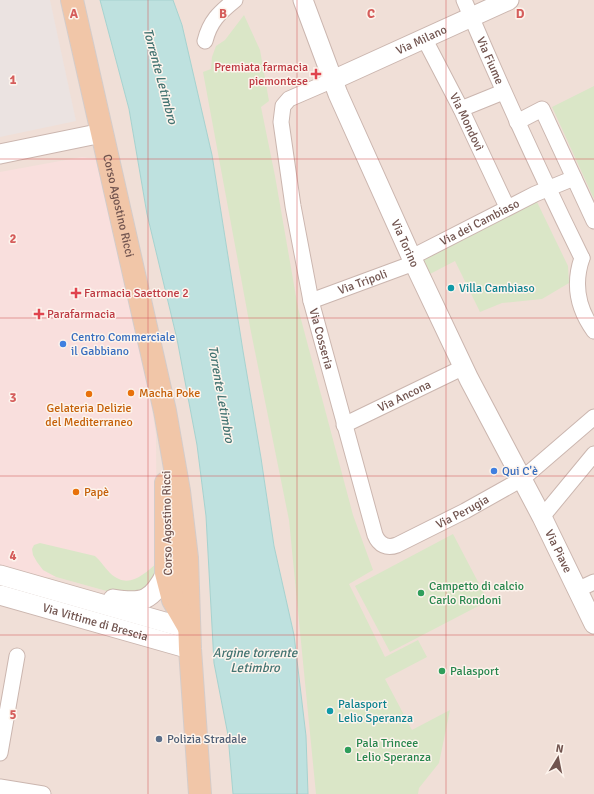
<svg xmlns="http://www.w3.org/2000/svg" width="594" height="794" font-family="Signika,sans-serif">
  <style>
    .residential { fill: #f0dfd7 }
    .commercial { fill: #f9dfdd }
    .industrial { fill: #ebe3e1 }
    .green { fill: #dae6c7 }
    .water { fill: #bee1df; stroke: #a6d2cf }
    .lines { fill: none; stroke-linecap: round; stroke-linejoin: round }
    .minor-casing { stroke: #cbb6af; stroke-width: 17 }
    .tertiary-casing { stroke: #cbb6af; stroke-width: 21 }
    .primary-casing { stroke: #d4ccca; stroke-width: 24 }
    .minor { stroke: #fff; stroke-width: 15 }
    .tertiary { stroke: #fff; stroke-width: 19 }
    .primary { stroke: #f1c6a8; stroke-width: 22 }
    .grid { fill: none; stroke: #d55d5b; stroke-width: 1; stroke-opacity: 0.55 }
    .health-dot { fill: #e0444e; stroke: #fdf4ed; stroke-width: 1.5 }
    .culture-dot { fill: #0f9aa8; stroke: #fdf4ed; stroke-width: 1.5 }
    .shop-dot { fill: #3f7fe0; stroke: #fdf4ed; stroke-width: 1.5 }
    .food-dot { fill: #e8710a; stroke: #fdf4ed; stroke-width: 1.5 }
    .leisure-dot { fill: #2e9e5b; stroke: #fdf4ed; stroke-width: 1.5 }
    .service-dot { fill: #5c6f8a; stroke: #fdf4ed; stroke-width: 1.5 }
    .labels { text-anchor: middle; stroke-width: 3; stroke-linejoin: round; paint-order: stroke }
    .street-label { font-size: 12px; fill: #71544f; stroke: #fdf4ed }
    .health-label { font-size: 12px; fill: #be3a42; stroke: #fdf4ed; text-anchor: start }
    .culture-label { font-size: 12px; fill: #0d838f; stroke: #fdf4ed; text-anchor: start }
    .shop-label { font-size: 12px; fill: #366cbe; stroke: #fdf4ed; text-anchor: start }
    .food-label { font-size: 12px; fill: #c56008; stroke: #fdf4ed; text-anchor: start }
    .leisure-label { font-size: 12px; fill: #27864d; stroke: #fdf4ed; text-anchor: start }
    .service-label { font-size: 12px; fill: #4e5e75; stroke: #fdf4ed; text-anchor: start }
    .water-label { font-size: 13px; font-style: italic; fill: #447472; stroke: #fdf4ed }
    .grid-label { font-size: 13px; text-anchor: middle; font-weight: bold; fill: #d55d5b; stroke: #fdf4ed; stroke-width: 3; stroke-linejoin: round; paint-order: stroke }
  </style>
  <rect width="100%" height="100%" fill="#faefe7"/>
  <path class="residential" d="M0,0H100L129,109L147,214L177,339L197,445L206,516L214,663L228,735L233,794H0Z
    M173,0H594V794H308L306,736L294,635L274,546L261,458L243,351L212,155L182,25Z"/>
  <path class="commercial" d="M82,157L96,159L151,402L156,435L157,572L110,592L56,577H38L0,566V172Z"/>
  <path class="industrial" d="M0,0H50L76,121L0,137Z"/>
  <path class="green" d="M244,15L260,50L269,101L261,107L275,176L298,308L353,515L373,570L349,584L385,657L418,640L427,657L385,679L412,730L450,710L439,763L419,788L418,794H316L289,520L251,332L203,72L211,69L212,57L216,46L225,40Z
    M594,86V199L552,107Z
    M537,202L568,266L569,283L542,299L502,303L480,312L455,261L430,274L423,260Z
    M453,534L488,601L390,652L355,586Z
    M40,543L95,556C101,561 104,567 110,573C128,590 143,575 157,563L153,584L138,593L110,592L56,577L43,570L37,562L33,555L32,549L34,545Z"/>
  <path class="water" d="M100,0H173L182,25L212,155L243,351L261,458L274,546L294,635L306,736L308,794H233L228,735L214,663L206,516L197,445L177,339L147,214L129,109Z"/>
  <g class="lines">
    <defs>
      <g id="minor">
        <path id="s1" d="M464,0C501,87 540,173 582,258"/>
        <path id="s2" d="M424,38L461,109L507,207"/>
        <path d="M205,41C210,21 219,13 235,0"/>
        <path id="s3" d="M333,80L289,99L283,106L281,122L293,206L311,301L375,535C379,545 387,549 397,545L465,511L522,479L594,417"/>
        <path d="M461,109L503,92"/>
        <path d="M517,122L542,109L594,221"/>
        <path id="s4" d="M412,257L535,194L574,178"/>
        <path d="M582,258C573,284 578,309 594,331"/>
        <path id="s5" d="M311,301L414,263"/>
        <path id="s6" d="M344,425L464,367"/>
        <path d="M542,517L594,454"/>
        <path d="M577,590L594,582"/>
        <path d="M0,753L17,656"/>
        <path d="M0,787L43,794"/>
      </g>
      <g id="tertiary">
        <path id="s7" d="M303,0L338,94L414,263L469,379L542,517L594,624"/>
        <path id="s8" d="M333,80L509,0"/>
        <path d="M0,154L102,133"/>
        <path d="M0,575L189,629"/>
        <path id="s9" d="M0,595L190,649"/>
        <path d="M113,599C143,604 152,601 166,573"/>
      </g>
      <g id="primary">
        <path id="s10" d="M72,0L165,411L179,491L187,558L190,649L200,794"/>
        <path d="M166,483V573L173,600L188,626"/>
      </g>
    </defs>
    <use href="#minor" class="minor-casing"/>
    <use href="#tertiary" class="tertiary-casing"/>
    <use href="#primary" class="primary-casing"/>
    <use href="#minor" class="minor"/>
    <use href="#tertiary" class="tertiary"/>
    <use href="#primary" class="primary"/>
  </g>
  <path class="grid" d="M148,0V794M297,0V794M446,0V794M0,159H594M0,318H594M0,476H594M0,635H594"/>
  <g class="health-dot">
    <path d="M314 68h4v4h4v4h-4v4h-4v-4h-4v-4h4z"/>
    <path d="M74 287h4v4h4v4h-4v4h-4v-4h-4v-4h4z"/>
    <path d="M37 308h4v4h4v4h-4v4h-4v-4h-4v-4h4z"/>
  </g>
  <g class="culture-dot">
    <circle cx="451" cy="288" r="4"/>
    <circle cx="330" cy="711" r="4"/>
  </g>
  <g class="shop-dot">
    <circle cx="63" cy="344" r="4"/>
    <circle cx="494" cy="471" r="4"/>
  </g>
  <g class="food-dot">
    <circle cx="131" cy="393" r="4"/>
    <circle cx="89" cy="394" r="4"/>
    <circle cx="76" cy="492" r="4"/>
  </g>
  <g class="leisure-dot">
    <circle cx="421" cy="593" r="4"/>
    <circle cx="442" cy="671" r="4"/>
    <circle cx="348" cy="750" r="4"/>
  </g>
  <circle class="service-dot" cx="159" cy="739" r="4"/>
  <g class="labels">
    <g class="street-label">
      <text dy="4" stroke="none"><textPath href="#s8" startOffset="97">Via Milano</textPath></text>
      <text dy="4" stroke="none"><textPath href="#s1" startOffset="66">Via Fiume</textPath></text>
      <text dy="4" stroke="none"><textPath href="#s2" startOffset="94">Via Mondovì</textPath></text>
      <text dy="4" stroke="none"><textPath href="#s10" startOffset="211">Corso Agostino Ricci</textPath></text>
      <text dy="4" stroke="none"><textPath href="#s4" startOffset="76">Via dei Cambiaso</textPath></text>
      <text dy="4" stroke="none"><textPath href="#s7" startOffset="264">Via Torino</textPath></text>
      <text dy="4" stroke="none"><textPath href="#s5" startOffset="55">Via Tripoli</textPath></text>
      <text dy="4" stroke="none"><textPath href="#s3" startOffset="294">Via Cosseria</textPath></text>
      <text dy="4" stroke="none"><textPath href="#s6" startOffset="67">Via Ancona</textPath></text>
      <text dy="4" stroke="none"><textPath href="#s3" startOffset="598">Via Perugia</textPath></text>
      <text transform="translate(167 523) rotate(-91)" y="4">Corso Agostino Ricci</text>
      <text dy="4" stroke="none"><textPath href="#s7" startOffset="608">Via Piave</textPath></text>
      <text dy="4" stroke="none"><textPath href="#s9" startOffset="99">Via Vittime di Brescia</textPath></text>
    </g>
    <g class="health-label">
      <text x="308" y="71" text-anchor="end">Premiata farmacia<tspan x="308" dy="14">piemontese</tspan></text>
      <text x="84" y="297">Farmacia Saettone 2</text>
      <text x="47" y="318">Parafarmacia</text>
    </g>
    <g class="culture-label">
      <text x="459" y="292">Villa Cambiaso</text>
      <text x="338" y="708">Palasport<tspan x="338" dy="14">Lelio Speranza</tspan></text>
    </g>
    <g class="shop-label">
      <text x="71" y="341">Centro Commerciale<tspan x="71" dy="14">il Gabbiano</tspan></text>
      <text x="502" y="475">Qui C'è</text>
    </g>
    <g class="food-label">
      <text x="139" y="397">Macha Poke</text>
      <text x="89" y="412" text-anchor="middle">Gelateria Delizie<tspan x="89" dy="14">del Mediterraneo</tspan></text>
      <text x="84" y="496">Papè</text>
    </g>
    <g class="leisure-label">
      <text x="429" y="590">Campetto di calcio<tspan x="429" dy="14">Carlo Rondoni</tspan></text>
      <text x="450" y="675">Palasport</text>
      <text x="356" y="747">Pala Trincee<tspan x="356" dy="14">Lelio Speranza</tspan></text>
    </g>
    <g class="service-label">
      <text x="167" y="743">Polizia Stradale</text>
    </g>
    <g class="water-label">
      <text transform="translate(161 76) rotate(75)" y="5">Torrente Letimbro</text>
      <text transform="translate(222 394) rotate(80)" y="5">Torrente Letimbro</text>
      <text x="255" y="657">Argine torrente<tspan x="255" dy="15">Letimbro</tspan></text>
    </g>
  </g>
  <g class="grid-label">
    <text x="74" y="18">A</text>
    <text x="223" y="18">B</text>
    <text x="371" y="18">C</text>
    <text x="520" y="18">D</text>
    <text x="13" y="84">1</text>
    <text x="13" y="243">2</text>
    <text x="13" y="402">3</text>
    <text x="13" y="560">4</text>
    <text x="13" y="719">5</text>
  </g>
  <g transform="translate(558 758) rotate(10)" stroke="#fdf4ed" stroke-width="3" paint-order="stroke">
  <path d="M0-3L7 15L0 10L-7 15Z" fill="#71544f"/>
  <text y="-6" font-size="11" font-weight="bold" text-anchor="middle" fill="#71544f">N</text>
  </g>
</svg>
